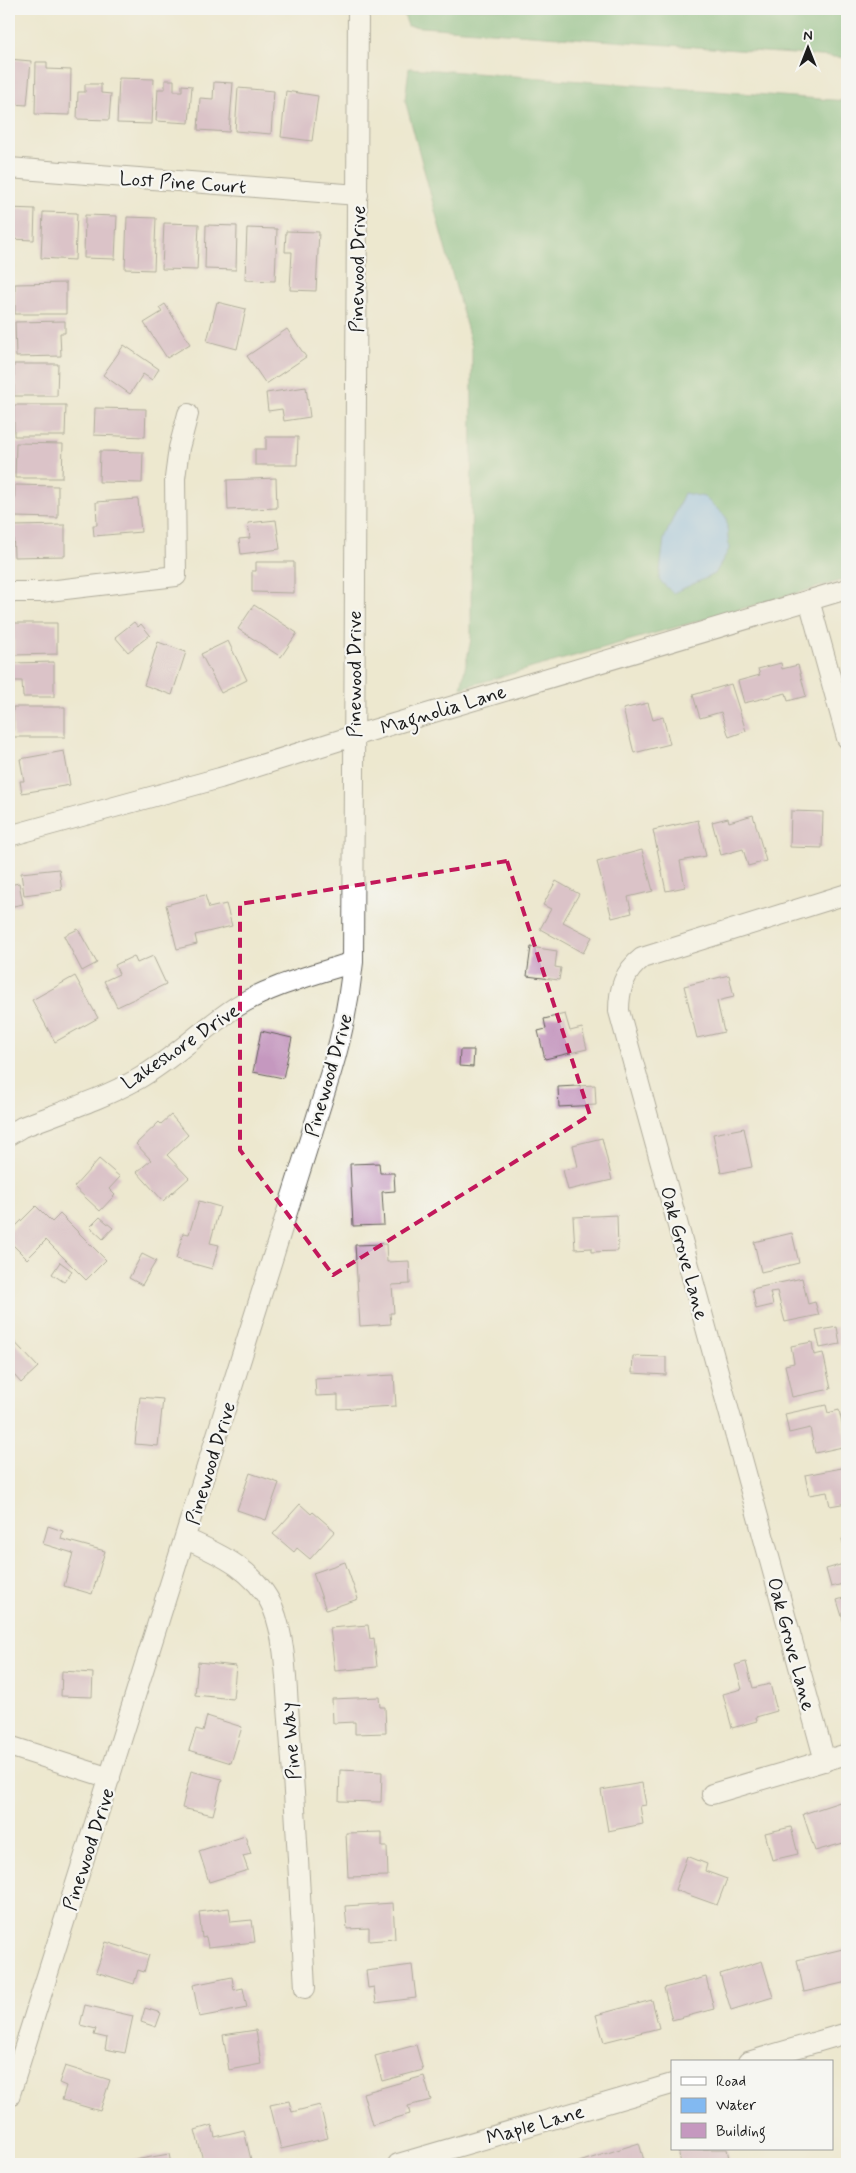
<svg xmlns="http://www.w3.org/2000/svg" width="856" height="2173" font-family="Mynerve,sans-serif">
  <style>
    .forest { fill: #6db479; stroke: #44684a }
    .water { fill: #82b9f1; stroke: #4f6a86 }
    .building { fill: #c598bf }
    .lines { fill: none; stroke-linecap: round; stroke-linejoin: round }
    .street-casing { stroke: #65635b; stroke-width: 22 }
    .street { stroke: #fff; stroke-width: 20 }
    .marked { fill: none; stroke: #c2185b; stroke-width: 4; stroke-dasharray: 10 6; stroke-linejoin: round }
    .labels { text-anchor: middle; stroke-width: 4.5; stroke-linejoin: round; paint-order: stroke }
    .street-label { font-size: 20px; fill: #1c1c1c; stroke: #f6f6f2 }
  </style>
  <rect width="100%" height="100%" fill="#f6f6f2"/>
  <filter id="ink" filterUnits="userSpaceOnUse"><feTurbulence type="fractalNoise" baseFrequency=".02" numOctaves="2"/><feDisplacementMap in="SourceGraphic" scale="10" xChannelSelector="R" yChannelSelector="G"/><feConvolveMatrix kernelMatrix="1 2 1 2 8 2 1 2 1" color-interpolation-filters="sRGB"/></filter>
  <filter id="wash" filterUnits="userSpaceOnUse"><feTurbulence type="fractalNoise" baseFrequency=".0096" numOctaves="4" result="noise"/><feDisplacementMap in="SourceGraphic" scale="20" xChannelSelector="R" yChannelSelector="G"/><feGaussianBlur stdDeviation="1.12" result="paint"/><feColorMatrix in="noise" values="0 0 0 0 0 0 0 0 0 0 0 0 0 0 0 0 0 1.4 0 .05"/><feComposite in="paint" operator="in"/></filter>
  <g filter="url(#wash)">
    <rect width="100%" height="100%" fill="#ede8cf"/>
    <path class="forest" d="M402,9H847V58L408,26Z
      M409,68L847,101V579L461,688L471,639L472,347L405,100Z"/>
    <path class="water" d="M684,493L704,497L726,517L729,549L715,574L673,593L659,580L664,539Z"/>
    <g id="blocks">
      <path class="building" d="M9,59L31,61L27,105L12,104L11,115H9Z
        M36,62H47V69L71,70L70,115L35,114Z
        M119,78L154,79L152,124L117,123Z
        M165,80H174V91H182V85L192,86L189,123L156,121L158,89H165Z
        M214,82L233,83L229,132L198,130L200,98L213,99Z
        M85,84H101V93L111,94L109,120L77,119L78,92H85Z
        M238,88L274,91L271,134L235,131Z
        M286,91L318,96L312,141L281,137Z
        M9,208L35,209L34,240L9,239Z
        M43,212L77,213L75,260L41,258Z
        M85,215L117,216L115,259L84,258Z
        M127,217L156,218L154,270L125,269Z
        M164,223L199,224L197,270L162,269Z
        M206,225L237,226L236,270L205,269Z
        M247,228L277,229L275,281L245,280Z
        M286,231L319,232L316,291L290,290L292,252H285Z
        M66,283V314H15V284Z
        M217,302L246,309L237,349L207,341Z
        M165,304L190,344L167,358L144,323L162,312L159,308Z
        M65,321V333H60L61,356L16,357L15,322Z
        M287,329L306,357L266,384L247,356Z
        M124,345L159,369L152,380L143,374L130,394L103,375Z
        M14,364H58L57,396H14Z
        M306,387L310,417L284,421L282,409L268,411L266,393Z
        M14,405H66L65,436H14Z
        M95,408L146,409L145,437L94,435Z
        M266,437H298L297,465H255V449H266Z
        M16,443L63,444L62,478H15Z
        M100,451L143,452L142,483L99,482Z
        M276,478L277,508L228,510L227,480Z
        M15,485L58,486V518L14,517Z
        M138,499L141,532L94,536L93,525H97L96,502Z
        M276,520L280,549L241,554L239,539L250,538L248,523Z
        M65,525V556L14,557L13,526Z
        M256,562H294V593L252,592V571H256Z
        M254,605L297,633L281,657L238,629Z
        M134,622L138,627L141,624L150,635L128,652L115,637Z
        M14,623H57V654L14,655Z
        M228,641L247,680L221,693L201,654Z
        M158,642L186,652L172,695L144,685Z
        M54,662V697H23L22,681H12V663Z
        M781,663L782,669L798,665L806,696L788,701L786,693L744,703L738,681L760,675L758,669Z
        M731,684L746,731L729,737L721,712L700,718L693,695Z
        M648,703L653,720L663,717L670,744L634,753L623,709Z
        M13,707H65V737H13Z
        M64,751L70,785L22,793L20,781H24L20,759Z
        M791,811L823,812L822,848L790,847Z
        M753,815L766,861L748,866L743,849L721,855L712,822L728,818L729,822Z
        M698,820L706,856L680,861L685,887L666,891L653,830Z
        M642,850L653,891L628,897L632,913L612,918L597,862Z
        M59,869L62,890L24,895L21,873Z
        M556,881L579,894L563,922L592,937L583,953L540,929L551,909L543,905Z
        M19,883L23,904L9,907V885Z
        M205,895L209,908L226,904L232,926L195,935L197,944L177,949L166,905Z
        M78,929L97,963L82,971L64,936Z
        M531,947L557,951L555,967L561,968L559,980L527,976Z
        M134,956L137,963L153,956L166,984L117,1007L104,981L119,974L115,965Z
        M729,975L734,997L717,1001L724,1032L697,1038L684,986Z
        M75,976L98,1018L55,1042L32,1000Z
        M565,1014L570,1031L582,1028L587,1049L545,1059L538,1031L546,1029L544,1019Z
        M261,1031L292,1038L283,1078L253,1072Z
        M460,1050H474L473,1067L459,1066Z
        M595,1085L596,1105L559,1107L558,1087Z
        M171,1115L188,1135L167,1155L189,1178L163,1201L137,1172L151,1160L136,1144L159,1122L161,1124Z
        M744,1128L752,1167L721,1173L713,1134Z
        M602,1138L612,1180L568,1190L563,1170L578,1167L573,1145Z
        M99,1159L120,1177L109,1189L115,1195L100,1211L74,1187Z
        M379,1163L380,1173H394L395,1191L382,1192L384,1225L353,1226L350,1164Z
        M199,1201L220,1207L210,1243L219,1245L212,1269L176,1259L183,1233L189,1234Z
        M36,1206L52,1222L60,1214L106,1260L86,1280L46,1240L27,1259L9,1241V1233Z
        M617,1215L618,1251L591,1252V1248L575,1249L573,1217Z
        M100,1217L113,1228L103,1239L90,1227Z
        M792,1233L799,1263L761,1272L754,1242Z
        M386,1244L387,1262L409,1261L410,1284L392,1285L394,1313H390L391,1324L360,1326L355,1245Z
        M142,1254L156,1261L142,1285L129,1278Z
        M60,1262L72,1271L64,1282L52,1274Z
        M802,1278L808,1304L815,1302L819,1315L785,1322L777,1291L770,1292L773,1305L756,1309L752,1289Z
        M837,1327L840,1344L820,1348L816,1331Z
        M9,1336L38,1367L21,1383L14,1375L9,1380Z
        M812,1342L814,1355L823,1353L831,1389L792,1397L785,1365L794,1363L791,1346Z
        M633,1356L666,1357V1375L632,1373Z
        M394,1375L396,1406L338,1409V1395L316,1396L315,1379Z
        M140,1397L163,1399L158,1446L135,1444Z
        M826,1405L828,1413L839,1410L847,1446L815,1453L810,1428L789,1433L785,1414Z
        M847,1467V1503L830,1506L827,1492L809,1495L805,1475Z
        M250,1473L279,1483L266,1520L237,1510Z
        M300,1504L311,1514L313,1512L335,1531L310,1559L297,1548L294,1552L273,1534Z
        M48,1526L63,1531L61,1539L105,1551L92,1594L64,1586L73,1553L43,1544Z
        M847,1538V1557L842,1539Z
        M345,1562L358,1599L326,1610L313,1573Z
        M847,1563V1583L831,1587L826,1569Z
        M847,1597V1633L837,1600Z
        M368,1625L370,1639L374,1638L377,1667L335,1671L330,1628Z
        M198,1662L236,1666L233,1699L195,1695Z
        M746,1662L753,1688L770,1684L777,1711L756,1717L757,1721L732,1728L723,1694L742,1689L735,1665Z
        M62,1671L93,1673L92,1697L61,1696Z
        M379,1697L380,1707H385L386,1733L355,1734V1722L333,1723L332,1699Z
        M207,1716L242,1727L231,1763L189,1750L196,1729L203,1731Z
        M340,1770L382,1772L381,1802L339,1801Z
        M191,1771L222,1779L213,1815L182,1808Z
        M642,1783L646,1805L640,1806L643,1824L608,1831L601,1790Z
        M843,1801L847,1814V1842L815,1851L803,1814Z
        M791,1827L798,1854L772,1860L765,1833Z
        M382,1832V1847H387L388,1876L348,1877L346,1833Z
        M245,1836L251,1854L243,1856L248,1870L209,1882L199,1851Z
        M687,1856L707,1864L705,1871L727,1879L717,1905L675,1890Z
        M393,1903L395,1939L369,1941V1928L347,1929L345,1906Z
        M229,1908L231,1922L252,1920L255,1942L208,1947L206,1937L202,1938L199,1912Z
        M106,1942L149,1955L144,1972L138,1970L134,1984L96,1972Z
        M847,1948V1982L804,1992L797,1960Z
        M762,1961L773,1997L731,2010L720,1974Z
        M412,1965L416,1998L376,2003L374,1987L368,1988L366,1971Z
        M232,1977L234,1990L243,1988L247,2008L199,2017L193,1985Z
        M706,1977L714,2009L672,2020L664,1988Z
        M652,2000L659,2028L604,2042L596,2015Z
        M85,2005L133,2016L125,2053L105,2049L107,2038L94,2035L96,2029L80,2025Z
        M145,2008L161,2013L156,2027L141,2022Z
        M256,2030L261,2064L229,2070L223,2035Z
        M416,2045L423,2070L382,2081L375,2056Z
        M65,2066L110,2080L100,2111L62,2100L66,2086L59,2083Z
        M424,2076L431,2100L408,2106L410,2114L372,2125L363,2093Z
        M289,2101L292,2112L320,2105L328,2138L281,2149L270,2105Z
        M212,2125L215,2137L244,2130L251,2160L234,2164H204L195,2130Z
        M639,2143L645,2164H576V2163Z
        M678,2149H727L730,2163L681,2164Z
        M169,2154L171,2164H118L117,2163Z"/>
    </g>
  </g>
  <g filter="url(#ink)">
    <use href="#blocks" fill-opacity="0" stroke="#65635b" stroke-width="1"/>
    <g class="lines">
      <defs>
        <path id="street" d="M9,168L358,195
          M9,592H40L176,576L175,478L179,448L188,414
          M809,600L847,738
          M9,836L220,778L353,736L847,589
          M9,1135L22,1127C61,1112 102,1099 138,1079C173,1059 202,1029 236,1007C271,985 314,975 353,962
          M186,1539C220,1554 257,1571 273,1608C286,1640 286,1685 289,1720C296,1809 300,1899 305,1988
          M9,1746L110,1778
          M825,1761L619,1011C619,989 624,972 642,958L847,894
          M712,1794L847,1754
          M748,2062L847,2033
          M9,2097L331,1072C342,1036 349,1000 353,962L358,9
          M398,2164L672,2084"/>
      </defs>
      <use href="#street" class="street-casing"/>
      <use href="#street" class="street"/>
    </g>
  </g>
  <path d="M0 0H856V2173H0ZM507,861L590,1115L333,1275L240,1150V904Z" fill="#ede8cf" fill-opacity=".55" fill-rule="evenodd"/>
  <path class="marked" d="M507,861L590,1115L333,1275L240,1150V904Z"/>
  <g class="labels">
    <g class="street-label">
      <text transform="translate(183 182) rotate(4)" y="7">Lost Pine Court</text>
      <text transform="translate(357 269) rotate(-89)" y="7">Pinewood Drive</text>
      <text transform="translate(354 674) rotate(-90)" y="7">Pinewood Drive</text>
      <text transform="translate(443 709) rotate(-17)" y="7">Magnolia Lane</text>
      <text transform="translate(180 1046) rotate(-34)" y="7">Lakeshore Drive</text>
      <text transform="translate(328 1075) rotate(-74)" y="7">Pinewood Drive</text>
      <text transform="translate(685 1253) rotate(75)" y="7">Oak Grove Lane</text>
      <text transform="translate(210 1463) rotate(-73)" y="7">Pinewood Drive</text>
      <text transform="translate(792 1644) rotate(75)" y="7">Oak Grove Lane</text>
      <text transform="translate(290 1741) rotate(-95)" y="7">Pine Way</text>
      <text transform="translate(88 1849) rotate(-72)" y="7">Pinewood Drive</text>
      <text transform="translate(535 2124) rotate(-16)" y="7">Maple Lane</text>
    </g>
  </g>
  <rect width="856" height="2173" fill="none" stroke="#f6f6f2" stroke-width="30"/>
  <rect x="671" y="2060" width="162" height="90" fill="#f6f6f2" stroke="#9f9f9c"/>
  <rect x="681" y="2077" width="25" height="8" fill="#ffffff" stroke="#9f9f9c"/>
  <text x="716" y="2086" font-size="15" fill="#1c1c1c">Road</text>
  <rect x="681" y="2098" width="25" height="15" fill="#82b9f1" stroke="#9f9f9c"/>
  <text x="716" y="2110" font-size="15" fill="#1c1c1c">Water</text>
  <rect x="681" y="2123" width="25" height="15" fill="#c598bf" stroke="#9f9f9c"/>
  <text x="716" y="2136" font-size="15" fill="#1c1c1c">Building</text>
  <g transform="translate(808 48)" stroke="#f6f6f2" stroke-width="4" paint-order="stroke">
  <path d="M0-4L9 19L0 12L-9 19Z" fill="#1c1c1c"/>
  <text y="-8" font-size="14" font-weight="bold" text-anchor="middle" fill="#1c1c1c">N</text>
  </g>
</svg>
